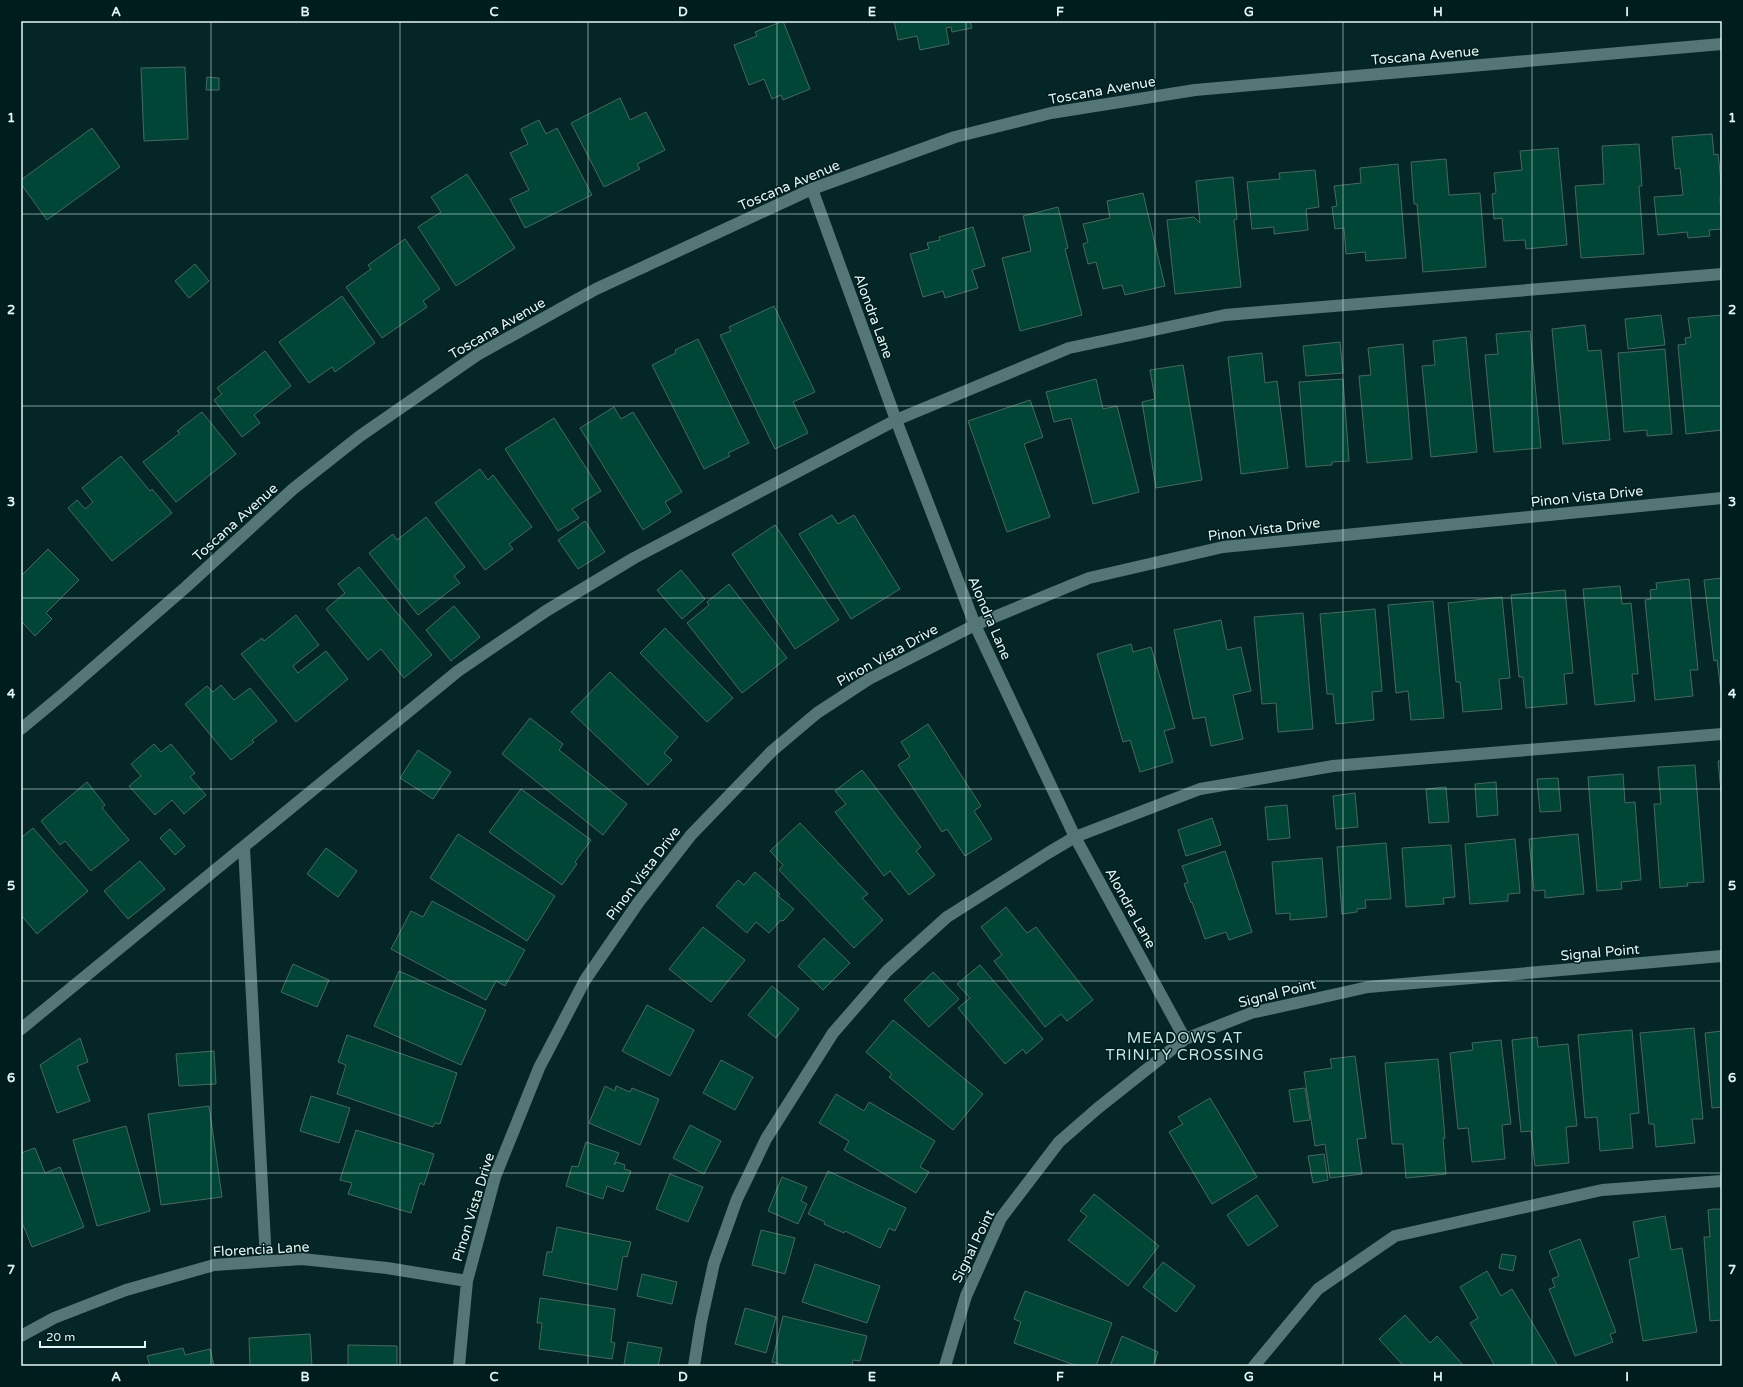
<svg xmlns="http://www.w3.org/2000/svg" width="1743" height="1387" font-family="'Varela Round',sans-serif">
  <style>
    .building { fill: #004636; stroke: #4a675d }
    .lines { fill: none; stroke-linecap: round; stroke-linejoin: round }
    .lane { stroke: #557676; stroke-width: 12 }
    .street { stroke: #557676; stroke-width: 12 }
    .grid { fill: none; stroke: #e3f5f4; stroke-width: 1; stroke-opacity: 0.55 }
    .labels { text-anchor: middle; stroke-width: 3; stroke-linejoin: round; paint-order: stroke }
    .street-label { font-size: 14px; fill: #e3f5f4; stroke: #001d1d }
    .neighbourhood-label { font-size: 15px; letter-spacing: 1px; fill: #c3e7e6; stroke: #001d1d }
    .neatline { fill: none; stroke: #e3f5f4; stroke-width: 1.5 }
    .grid-label { font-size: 13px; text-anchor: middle; font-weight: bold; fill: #e3f5f4 }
  </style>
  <rect width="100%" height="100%" fill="#052627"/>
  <path class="building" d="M783,21L810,89L783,100L781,95L772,99L764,79L749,85L734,45L757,36L755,32Z
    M894,21H970L972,28L952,32L951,27L946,28L949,44L920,50L917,36L898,40Z
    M185,67L188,139L144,141L141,68Z
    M207,77L219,78V90H206Z
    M620,98L630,120L646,112L665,150L637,164L640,169L604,187L571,123Z
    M539,120L546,134L557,128L592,195L525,228L510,199L529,190L510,153L528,144L521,129Z
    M92,128L120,167L47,220L21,184V180Z
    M1712,134L1714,155L1718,154L1722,191V197H1720L1722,229L1709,230L1710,236L1688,238L1687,232L1658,235L1654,197L1683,195L1680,168L1675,169L1672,137Z
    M1639,144L1642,186H1639L1644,254L1581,258L1575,186L1604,184L1602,146Z
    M1558,148L1567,245L1526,249L1525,240L1504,241L1502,218L1494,219L1492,194L1496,193L1494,173L1522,170L1520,151Z
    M1446,159L1449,195L1480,193L1486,267L1423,272L1417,204H1414L1411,162Z
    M1398,164L1406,258L1366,261L1365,252L1346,254L1344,228L1335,229L1332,207L1337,206L1334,186L1361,183L1360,168Z
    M1315,170L1319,207L1306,209L1308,230L1274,234V227L1252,229L1247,182L1280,179L1279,173Z
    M467,174L515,248L456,286L418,227L441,212L431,197Z
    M1233,177L1237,219L1234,220L1241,287L1175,294L1167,220L1194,217L1200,223L1196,181Z
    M1143,193L1165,286L1125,295L1122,285L1103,289L1096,262L1088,264L1083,244L1088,242L1083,224L1110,218L1107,201Z
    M1058,207L1068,248L1065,249L1082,315L1020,331L1002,258L1031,251L1023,216Z
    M973,227L985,266L972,270L978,288L945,298L943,291L923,297L910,254L929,249L927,243L940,240L939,237Z
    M405,239L440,289L423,301L427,307L382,338L346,287L371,269L368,265Z
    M195,264L209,281L189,298L175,281Z
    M342,296L375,343L335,372L332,367L309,383L279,342Z
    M774,306L815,392L793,402L808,433L775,449L720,335L731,331L729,327Z
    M1661,315L1665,345L1628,349L1625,319Z
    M1722,315V430L1686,434L1678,345L1686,344L1685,338L1691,337L1688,318Z
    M1585,325L1588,351L1601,350L1610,440L1563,444L1552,329Z
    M1530,331L1541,448L1494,452L1485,355L1498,354L1496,334Z
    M1466,337L1477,452L1431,457L1422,366L1435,365L1433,341Z
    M698,339L749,443L728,453L730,456L704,469L652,365L676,353L675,350Z
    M1340,342L1343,373L1306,376L1303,346Z
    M1403,344L1412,459L1367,463L1359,376L1371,375L1368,348Z
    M1665,349L1672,434L1647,436V430L1624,432L1618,353Z
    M265,351L291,386L254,415L260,423L242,437L214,400L222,394L217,388Z
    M1262,353L1265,383L1277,381L1288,468L1241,474L1228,357Z
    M1183,365L1202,480L1156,488L1142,402L1155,399L1150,370Z
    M1096,379L1103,409L1117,406L1139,492L1093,504L1071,418L1054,422L1046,392Z
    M1343,379L1349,461L1332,462V465L1306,467L1299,382Z
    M1030,400L1043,437L1024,444L1050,517L1007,532L968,421Z
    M614,407L621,419L633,412L682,492L665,502L671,512L643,530L580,428Z
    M202,412L236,454L176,502L143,462L180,433L177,431Z
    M554,418L601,491L572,509L579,518L558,531L505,449Z
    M121,456L150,491L152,489L172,513L112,561L68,508L77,500L85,509L93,502L82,488Z
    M480,469L488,480L493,475L532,527L509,544L513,549L485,570L435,503Z
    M832,515L838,524L854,515L900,589L851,619L799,534Z
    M426,517L465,567L454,576L460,583L418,615L369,553L393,534L397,540Z
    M585,521L605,552L578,569L558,540Z
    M775,525L839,620L795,649L732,554Z
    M48,549L79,580L46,613L52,619L35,636L21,621V576Z
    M359,567L432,655L404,678L381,649L368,660L326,609L345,593L338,584Z
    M681,570L705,599L682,619L657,590Z
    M1722,578V691H1721L1717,660L1714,661L1704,580Z
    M1689,579L1698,670H1690L1693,696L1655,700L1645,600L1651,599L1650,590L1657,589L1656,583Z
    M729,584L787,658L742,693L687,623L709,605L707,602Z
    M1620,586L1622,604L1631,603L1638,674H1632L1635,701L1595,705L1583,589Z
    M1565,590L1573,673L1564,674L1567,704L1526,708L1523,677H1519L1511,595Z
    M1502,597L1510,678L1499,679L1502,709L1463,712L1460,682H1456L1448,603Z
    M1433,601L1444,718L1411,720L1408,691L1396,693L1388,605Z
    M454,606L480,637L451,661L426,630Z
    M1375,609L1382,691L1372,692L1374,720L1336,724L1333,694H1327L1320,614Z
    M1303,613L1313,729L1278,732L1276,703L1262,704L1254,617Z
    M296,615L319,645L293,666L298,673L326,651L348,679L296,722L241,654L262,638L264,641Z
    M1221,620L1227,650L1241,647L1251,691L1233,695L1243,739L1211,746L1205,717L1193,719L1174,630Z
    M665,628L733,698L707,722L640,653Z
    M1131,644L1133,652L1151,647L1175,728L1164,731L1173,762L1140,772L1130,740L1123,742L1097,654Z
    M610,672L678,737L664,753L672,760L648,785L571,712Z
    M221,685L234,700L250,688L277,721L252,740L254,742L231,760L185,704L207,686L213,692Z
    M530,718L563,744L559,750L627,804L603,835L502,754Z
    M928,724L981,806L974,811L992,839L965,856L947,829L942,832L898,765L910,757L901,742Z
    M154,744L161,752L171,744L195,773L190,777L206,795L184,814L172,800L155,815L129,786L141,776L131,764Z
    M418,750L451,772L433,799L400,778Z
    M1718,761H1722V802Z
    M1695,765L1704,882L1687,883L1688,886L1660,888L1654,804H1661L1658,767Z
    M862,770L921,847L916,851L935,875L909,895L890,871L884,876L835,812L846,804L835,791Z
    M1623,774L1625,803L1635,802L1641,880L1621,882L1622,889L1597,891L1588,777Z
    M1558,778L1561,811L1540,812L1537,779Z
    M87,782L105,805L102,808L129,840L91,871L65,841L60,845L41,821Z
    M1496,782L1498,815L1477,817L1475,784Z
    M1446,787L1449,822L1429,823L1426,789Z
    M521,789L591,840L575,862L577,864L562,885L489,832Z
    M1355,793L1358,827L1336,829L1333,796Z
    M1287,805L1290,838L1268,840L1265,807Z
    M1212,818L1221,845L1186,856L1178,830Z
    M800,823L868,894L862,898L883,920L854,948L779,870L783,865L770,851Z
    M33,828L88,891L37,934L21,915V838Z
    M170,829L185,846L175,855L160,838Z
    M458,834L555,896L527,941L430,878Z
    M1578,834L1584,894L1545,898V890L1534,891L1529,839Z
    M1515,839L1520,893L1508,894V901L1470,904L1465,844Z
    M1386,843L1391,899L1365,900L1366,908L1357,909V912L1342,914L1337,847Z
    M1451,845L1455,897L1443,898L1444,904L1406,907L1402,848Z
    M326,848L357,871L338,897L307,874Z
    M1225,851L1252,932L1229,940L1226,932L1205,939L1192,902L1191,903L1184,884L1188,882L1182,866Z
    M1322,858L1327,917L1290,920V913L1276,914L1272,862Z
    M140,861L165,889L128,919L104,891Z
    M755,872L780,894L778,896L794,909L783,921L781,920L769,933L756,922L747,933L716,906L738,880L744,885Z
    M432,901L525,950L505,986L496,981L486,1000L391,949L411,911L423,917Z
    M1006,907L1027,933L1036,927L1093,1000L1067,1021L1061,1014L1045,1027L994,961L1002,955L981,927Z
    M703,927L745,960L711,1002L669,969Z
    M824,938L850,963L823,990L798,966Z
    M293,964L329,980L317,1007L281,992Z
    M980,965L1043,1039L1026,1054L1023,1049L1005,1064L958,1008L970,998L957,984Z
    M399,971L486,1010L461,1065L374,1026Z
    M933,972L959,999L929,1027L904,1000Z
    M772,986L799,1009L776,1038L748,1015Z
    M647,1005L694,1030L670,1076L622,1051Z
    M893,1020L983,1094L953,1130L889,1077L892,1074L866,1052Z
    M1694,1028L1703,1119H1692L1695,1143L1656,1147L1654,1124H1649L1640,1033Z
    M1632,1030L1639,1113L1630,1114L1633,1148L1600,1151L1597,1117L1585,1118L1578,1035Z
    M1722,1031V1107L1712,1108L1705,1033Z
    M347,1035L457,1073L440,1124L435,1123L433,1127L337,1094L346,1065L338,1062Z
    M1537,1037L1538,1047L1568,1044L1577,1126L1566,1127L1569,1163L1535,1166L1531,1131L1521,1132L1512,1040Z
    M80,1038L88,1062L77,1066L90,1101L57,1113L40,1065Z
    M1501,1040L1511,1124L1502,1125L1505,1159L1472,1162L1468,1128L1458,1129L1450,1053L1473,1050L1472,1043Z
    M214,1051L216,1084L179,1086L176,1054Z
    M1355,1056L1366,1138L1357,1139L1362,1174L1330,1178L1325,1144L1315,1146L1304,1072L1332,1068L1330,1059Z
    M1438,1059L1445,1138H1443L1446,1174L1406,1178L1403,1144H1392L1385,1063Z
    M721,1060L753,1077L735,1110L703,1093Z
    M605,1086L615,1091L616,1086L630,1092L632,1088L659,1099L640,1145L589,1123Z
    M1305,1088L1310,1120L1294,1122L1289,1090Z
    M836,1094L864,1111L869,1102L935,1141L920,1167L929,1172L916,1193L844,1150L849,1141L819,1123Z
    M311,1096L350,1108L339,1143L300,1131Z
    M1210,1098L1257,1177L1212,1204L1169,1132L1183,1124L1178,1117Z
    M209,1106L222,1197L161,1205L148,1114Z
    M690,1125L721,1141L704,1174L673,1158Z
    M126,1126L150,1211L97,1226L73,1140Z
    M356,1130L434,1154L424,1185L420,1183L411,1213L348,1194L352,1183L340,1180Z
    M586,1142L619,1153L614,1165L617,1162L625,1165L624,1169L631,1171L623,1192L607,1186L603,1199L566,1186L572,1166L578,1167Z
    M35,1148L45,1173L60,1167L84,1227L32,1247L21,1220V1153Z
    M1324,1154L1328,1180L1313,1183L1308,1156Z
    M828,1171L906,1208L895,1231L889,1228L880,1248L845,1231L844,1233L824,1224L825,1222L808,1214Z
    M670,1174L703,1187L688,1222L656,1209Z
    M782,1177L807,1187L801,1201L807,1204L798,1224L768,1211Z
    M1094,1194L1159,1246L1128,1286L1068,1240L1087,1216L1080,1211Z
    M1257,1195L1278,1226L1248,1246L1227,1215Z
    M1714,1209H1722V1320L1710,1321L1704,1237H1710L1708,1210Z
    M1665,1216L1671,1250L1682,1248L1697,1332L1643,1341L1629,1260L1639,1257L1633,1222Z
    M557,1227L631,1242L627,1257L623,1256L617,1290L543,1275L547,1252H552Z
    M761,1230L795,1238L785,1274L752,1265Z
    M1580,1239L1616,1332L1610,1334L1613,1342L1575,1356L1549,1289L1555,1287L1552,1279L1559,1276L1549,1251Z
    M1502,1254L1516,1256L1513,1271L1499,1268Z
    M1163,1262L1195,1286L1176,1312L1143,1287Z
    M815,1264L880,1286L867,1323L802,1302Z
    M1487,1271L1501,1296L1512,1289L1558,1366H1495L1470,1323L1478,1318L1460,1287Z
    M642,1274L677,1282L672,1304L637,1296Z
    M1025,1291L1112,1323L1096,1366H1077L1014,1343L1021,1322L1014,1319Z
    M540,1298L615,1309L611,1342L615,1343L612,1359L539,1349L542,1323H537Z
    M745,1308L776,1317L766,1353L735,1344Z
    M1405,1315L1430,1343L1437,1336L1464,1366H1400L1402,1364L1379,1339Z
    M783,1316L867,1336L860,1361L853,1360L852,1366H788L772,1362Z
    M310,1334L312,1366H250L249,1338Z
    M1122,1336L1158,1352L1153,1366H1110Z
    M628,1342L662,1348L658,1366H635L624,1364Z
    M348,1345L397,1346V1366H348Z
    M183,1348L185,1355L210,1349L214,1366H150L147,1356Z"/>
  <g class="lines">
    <path class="lane" d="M244,847L266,1261
      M21,1029L458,671L546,611L634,558L896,420L1069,348L1225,315L1722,274
      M694,1366L701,1322L714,1263L737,1199L766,1139L833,1033L887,971L947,917L1048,853L1075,837L1200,789L1333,766L1722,734
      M1254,1366L1318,1289L1395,1236L1602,1190L1722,1181"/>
    <path class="street" d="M812,189L896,420L975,625L1075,837L1185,1039
      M21,729L63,694L186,587L293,489L360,436L477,355L596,289L812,189L955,137L1051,113L1195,90L1722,44
      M21,1336L54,1318L126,1290L214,1265L302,1259L387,1268L467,1281
      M459,1366L467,1281L495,1177L539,1068L585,980L638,903L691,835L772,751L817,713L869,679L975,625L1089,578L1223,547L1722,498
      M945,1366L966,1296L1001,1218L1059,1142L1098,1108L1185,1039L1251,1013L1368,987L1722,956"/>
  </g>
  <path class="grid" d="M211,21V1366M400,21V1366M588,21V1366M777,21V1366M966,21V1366M1155,21V1366M1343,21V1366M1532,21V1366M21,214H1722M21,406H1722M21,598H1722M21,789H1722M21,981H1722M21,1173H1722"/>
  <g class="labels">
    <g class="street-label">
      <text transform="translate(1425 55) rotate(-5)" y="5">Toscana Avenue</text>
      <text transform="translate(1102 90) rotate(-10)" y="5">Toscana Avenue</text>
      <text transform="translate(789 185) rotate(-23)" y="5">Toscana Avenue</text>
      <text transform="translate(874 316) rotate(70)" y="5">Alondra Lane</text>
      <text transform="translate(497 328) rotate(-30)" y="5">Toscana Avenue</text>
      <text transform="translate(1587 496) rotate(-6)" y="5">Pinon Vista Drive</text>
      <text transform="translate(235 522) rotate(-42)" y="5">Toscana Avenue</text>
      <text transform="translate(1264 529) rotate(-7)" y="5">Pinon Vista Drive</text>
      <text transform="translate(990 618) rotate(67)" y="5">Alondra Lane</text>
      <text transform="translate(887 655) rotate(-29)" y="5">Pinon Vista Drive</text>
      <text transform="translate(643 873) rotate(-53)" y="5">Pinon Vista Drive</text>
      <text transform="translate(1131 908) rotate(61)" y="5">Alondra Lane</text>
      <text transform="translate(1600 952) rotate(-5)" y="5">Signal Point</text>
      <text transform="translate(1277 993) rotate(-14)" y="5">Signal Point</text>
      <text transform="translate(473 1207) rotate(-73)" y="5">Pinon Vista Drive</text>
      <text transform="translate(973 1246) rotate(-64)" y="5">Signal Point</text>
      <text transform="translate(261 1249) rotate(-3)" y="5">Florencia Lane</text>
    </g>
    <g class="neighbourhood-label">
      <text x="1185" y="1043">MEADOWS AT<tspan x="1185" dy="17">TRINITY CROSSING</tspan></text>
    </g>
  </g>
  <rect width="1743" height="1387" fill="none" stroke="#001d1d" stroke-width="44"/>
  <path d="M40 1341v6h105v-6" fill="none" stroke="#e3f5f4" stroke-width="2"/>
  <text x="46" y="1341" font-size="12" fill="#e3f5f4" stroke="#001d1d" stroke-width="3" paint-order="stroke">20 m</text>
  <rect x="22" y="22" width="1699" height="1343" class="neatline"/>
  <g class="grid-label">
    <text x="116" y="16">A</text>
    <text x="305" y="16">B</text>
    <text x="494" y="16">C</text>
    <text x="683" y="16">D</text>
    <text x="872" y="16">E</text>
    <text x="1060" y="16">F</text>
    <text x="1249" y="16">G</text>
    <text x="1438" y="16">H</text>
    <text x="1627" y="16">I</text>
    <text x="11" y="122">1</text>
    <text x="1732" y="122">1</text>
    <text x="11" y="314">2</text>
    <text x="1732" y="314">2</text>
    <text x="11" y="506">3</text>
    <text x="1732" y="506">3</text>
    <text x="11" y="698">4</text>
    <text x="1732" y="698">4</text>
    <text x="11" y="890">5</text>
    <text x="1732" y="890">5</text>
    <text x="11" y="1082">6</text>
    <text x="1732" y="1082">6</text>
    <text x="11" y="1274">7</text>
    <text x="1732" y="1274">7</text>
    <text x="116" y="1381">A</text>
    <text x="305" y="1381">B</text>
    <text x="494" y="1381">C</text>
    <text x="683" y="1381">D</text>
    <text x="872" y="1381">E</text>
    <text x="1060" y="1381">F</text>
    <text x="1249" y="1381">G</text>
    <text x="1438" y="1381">H</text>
    <text x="1627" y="1381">I</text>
  </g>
</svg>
